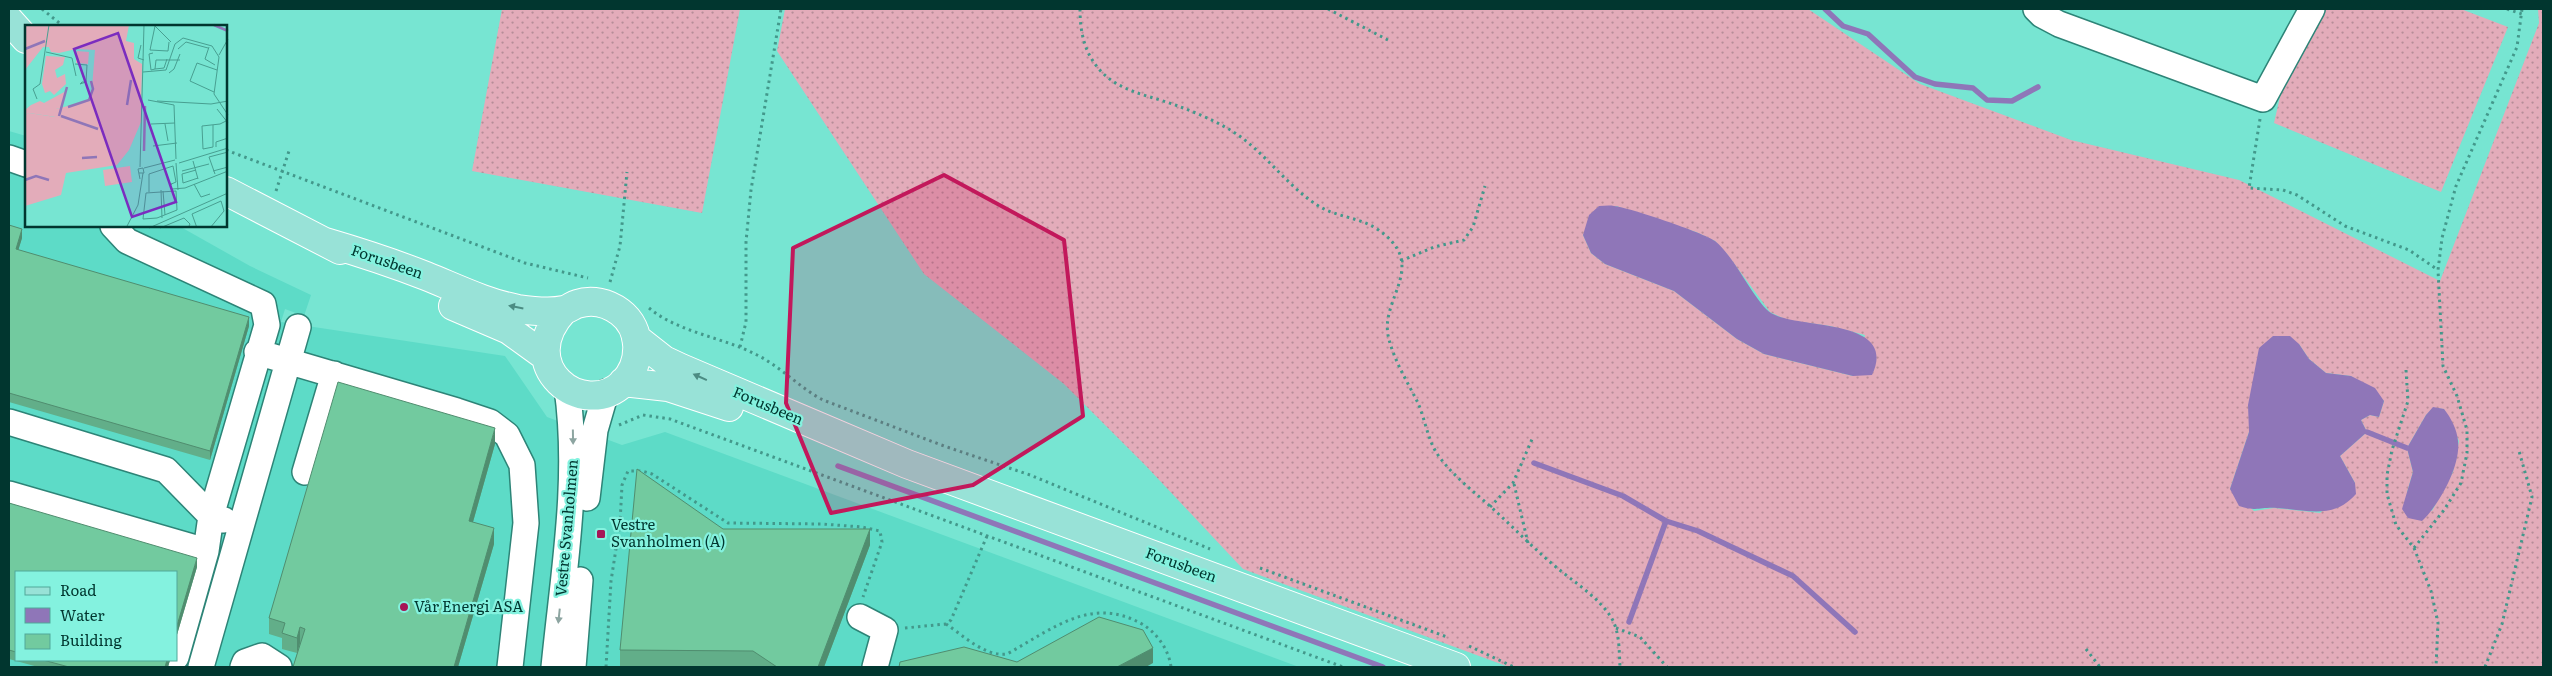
<svg xmlns="http://www.w3.org/2000/svg" width="2552" height="676" font-family="Literata,serif">
  <style>
    .built { fill: #5ddbc7; fill-rule: evenodd }
    .grass { fill: url(#grass-dots); fill-rule: evenodd }
    .water { fill: #8f76b8 }
    .lines { fill: none; stroke-linecap: round; stroke-linejoin: round }
    .stream { stroke: #8f76b8; stroke-width: 5.5 }
    .minor-casing { stroke: #2d8477; stroke-width: 28 }
    .major-casing { stroke: #fff; stroke-width: 30 }
    .path { stroke: #43988b; stroke-width: 3; stroke-dasharray: 2.5 4; stroke-linecap: butt }
    .minor { stroke: #fff; stroke-width: 25 }
    .major { stroke: #98e2d7; stroke-width: 28 }
    .wall { fill: #62ae89 }
    .shaded-wall { fill: #508d6f }
    .building { fill: #72ca9f; stroke: #508d6f }
    .oneway { fill: #4c8c83 }
    .oneway2 { fill: #8da5a1 }
    .marked { fill: #c2185b; fill-opacity: 0.2; stroke: #c2185b; stroke-width: 4; stroke-linejoin: round }
    .poi-dot { fill: #a61656; stroke: #84f2df; stroke-width: 2 }
    .labels { text-anchor: middle; stroke-width: 4.5; stroke-linejoin: round; paint-order: stroke }
    .street-label { font-size: 15px; fill: #01362f; stroke: #84f2df }
    .poi-label { font-size: 15px; fill: #01362f; stroke: #84f2df; text-anchor: start }
    .inset-river { fill: none; stroke: #8f76b8; stroke-width: 2.5 }
    .inset-road { fill: none; stroke: #489f91; stroke-width: 1 }
    .view { fill: #7b2cbf; fill-opacity: 0.15; stroke: #7b2cbf; stroke-width: 2.5 }
    .inset-edge { fill: none; stroke: #01362f; stroke-width: 2.5 }
  </style>
  <defs>
    <pattern id="grass-dots" width="8" height="8" patternUnits="userSpaceOnUse" patternTransform="scale(1.25)"><rect width="8" height="8" fill="#e3acba"/><path d="M2 2h.1M6 6h.1" fill="none" stroke="#b68d98" stroke-width="1.8" stroke-linecap="round"/></pattern>
  </defs>
  <rect width="100%" height="100%" fill="#77e5d2"/>
  <path class="built" d="M9,131L26,136V226H179L250,266L311,295L304,316L285,309L281,322L505,356L547,417L622,445L665,432L1299,667H9ZM16,572H176V660H16Z"/>
  <path class="grass" d="M502,9H740L702,213L472,171Z
    M785,9H1808L1920,84L2071,140L2239,180L2440,281L2539,23L2538,9H2543V667H1509L1243,569L1146,466L1064,384L924,274L777,51ZM1616,206L1696,232L1715,241L1727,254L1770,312L1787,320L1830,326L1865,335L1853,376L1764,354L1737,339L1674,291L1605,264L1591,253L1583,235ZM2299,344L2309,359L2326,373L2351,376L2384,401L2379,417L2370,415L2361,420L2367,432L2340,456L2355,483L2320,513L2274,508L2254,511L2230,489L2249,432ZM2433,408L2444,409L2459,441L2453,472L2432,511L2407,492L2413,472L2407,448L2426,415Z
    M2325,9H2461L2508,27L2441,192L2274,123L2282,88Z"/>
  <path class="water" d="M1599,206C1604,206 1609,205 1614,206C1628,207 1704,233 1715,241C1720,245 1725,251 1728,255C1739,268 1759,306 1771,313C1799,330 1899,317 1872,375L1853,376L1764,354L1737,339L1674,291L1605,264L1591,253L1583,235L1589,215Z
    M2273,336H2290L2299,344L2309,359L2326,373L2351,376L2375,388L2384,401L2379,417L2370,415L2361,420L2367,432L2340,456L2355,483L2356,494C2333,520 2307,510 2277,508C2259,507 2258,512 2239,506L2230,489L2249,432L2248,405L2259,348Z
    M2433,407L2444,409C2451,418 2457,429 2458,441C2461,466 2439,505 2422,521L2408,518L2402,509L2413,472L2407,448L2426,415Z"/>
  <g class="lines">
    <path class="stream" d="M1825,9L1843,26L1868,34L1915,77L1935,84L1973,88L1987,100L2012,101L2038,87
      M2367,432L2407,448
      M1534,463L1623,496L1666,521L1698,531L1793,576L1855,632
      M838,466L1383,667
      M1629,622L1666,521"/>
    <defs>
      <path id="minor" d="M2036,9L2042,15L2059,24L2263,99L2312,9
        M9,158L26,164
        M113,226L127,241L263,304L267,325L211,516L206,551L176,657
        M257,352L457,411L490,422L507,435L522,465L526,523L510,667
        M9,422L166,470L211,516L224,520
        M305,472L334,374
        M9,494L206,551
        M587,498L595,430L606,392
        M860,617L885,630L875,667
        M201,667L298,327
        M243,667L245,662L262,656L279,667
        M554,667C563,575 580,481 567,388
        M573,667L580,580"/>
      <path id="major" d="M9,20L26,39
        M226,191L340,250
        M325,242C359,252 393,263 426,276C456,288 486,303 518,309C532,311 550,313 564,310C569,309 573,305 577,304C592,299 608,303 620,312C643,329 642,364 623,383C583,421 512,366 564,310
        M453,306L509,330L545,356
        M636,338L664,360L681,368L907,464L1456,667
        M623,382L668,387L729,407"/>
    </defs>
    <use href="#minor" class="minor-casing"/>
    <use href="#major" class="major-casing"/>
    <path class="path" d="M42,9L63,26
      M1080,9C1080,31 1084,52 1099,69C1118,92 1152,96 1178,106C1194,112 1211,119 1225,127C1261,146 1283,183 1317,205C1335,217 1359,217 1377,229C1430,264 1381,297 1388,335C1393,359 1407,381 1418,403C1425,419 1428,441 1438,455C1453,476 1472,490 1491,507C1513,527 1533,548 1556,567C1574,582 1598,597 1611,617C1620,632 1619,651 1620,667
      M1328,9L1390,41
      M2507,9L2522,14
      M2260,119L2249,188L2283,190L2297,195L2345,226L2409,250L2438,270
      M226,150L525,263L588,278
      M276,191L289,151
      M1401,261L1434,247L1464,240L1473,227L1485,186
      M610,282L620,246L627,172
      M649,308C679,333 723,337 757,355C781,367 800,388 823,400L944,446L1030,475L1210,549
      M740,347L746,322V242L751,190L781,9
      M2406,370L2408,401L2392,450L2387,475V494L2396,525L2414,548L2431,591L2438,623L2436,667
      M619,425L643,415L670,419L1343,667
      M1514,484L1528,543
      M1490,507L1513,483L1533,437
      M2414,548L2444,510L2461,483L2467,453V430L2457,396L2443,366L2438,270L2442,238L2456,186L2517,47L2522,9
      M1260,568L1447,637
      M946,624C964,636 985,657 1007,654C1051,630 1091,595 1142,624C1157,633 1169,650 1171,667
      M905,628L946,624L951,620L987,536
      M1616,628L1640,637L1667,667
      M1469,646L1514,667
      M2086,649L2100,667
      M606,667L611,581L620,523L622,485L628,471H642L652,474L728,523L822,524L862,527L880,531L882,542L863,597
      M2485,667L2502,624L2532,497L2519,451"/>
    <use href="#minor" class="minor"/>
    <use href="#major" class="major"/>
  </g>
  <path class="wall" d="M9,225L22,238L18,250L249,326L210,460L9,402Z
    M495,444L473,522L494,544L458,667H293L300,643L297,653L282,649V638L269,634V618Z
    M9,503L197,567L176,638V572H16V660H170L168,667H38L9,659Z
    M723,529L870,545L824,667L620,666V650Z"/>
  <path class="shaded-wall" d="M22,229V238L16,258V249Z
    M249,317V326L210,460V451Z
    M495,428V444L469,536V521Z
    M494,528V544L458,667H454Z
    M870,529V545L824,667H818Z
    M197,558V567L176,638V629Z
    M300,627V643L297,653V638Z
    M1153,648V663L1146,667H1117Z
    M167,660H170L168,667H165Z"/>
  <path class="building" d="M9,225L22,229L16,249L249,317L210,451L9,393Z
    M338,382L495,428L469,521L494,528L454,667H293L305,629L300,627L297,638L282,633L285,623L269,618Z
    M637,469L723,529H870L818,667H777L753,651L620,650Z
    M9,503L197,558L176,629V572H16V652L9,650Z
    M1099,617L1143,630L1153,648L1117,667H899L900,662L964,647L1017,662Z
    M43,660H167L165,667H69Z"/>
  <defs><path id="oneway-solid" d="M-6-.8H1V-3.2L6.5 0L1 3.2V.8H-6Z" transform="scale(1.25)"/></defs>
  <g class="oneway">
    <use href="#oneway-solid" transform="translate(516 307) rotate(-169)"/>
    <use href="#oneway-solid" transform="translate(700 377) rotate(-156)"/>
  </g>
  <g class="oneway2">
    <use href="#oneway-solid" transform="translate(573 437) rotate(89)"/>
    <use href="#oneway-solid" transform="translate(559 616) rotate(96)"/>
  </g>
  <path class="marked" d="M944,175L1064,240L1083,416L973,485L831,513L786,403L793,248Z"/>
  <g class="poi-dot">
    <rect x="596" y="529" width="10" height="10" rx="2.5"/>
    <circle cx="404" cy="607" r="5"/>
  </g>
  <g class="labels">
    <g class="street-label">
      <text transform="translate(387 262) rotate(19)" y="5">Forusbeen</text>
      <text transform="translate(768 406) rotate(23)" y="5">Forusbeen</text>
      <text transform="translate(567 528) rotate(-85)" y="5">Vestre Svanholmen</text>
      <text transform="translate(1181 565) rotate(20)" y="5">Forusbeen</text>
    </g>
    <g class="poi-label">
      <text x="611" y="530">Vestre<tspan x="611" dy="17">Svanholmen (A)</tspan></text>
      <text x="414" y="612">Vår Energi ASA</text>
    </g>
  </g>
  <g transform="translate(25 25)">
    <rect width="202" height="202" fill="#77e5d2"/>
    <path d="M0,0H104L101,16L109,18V34L117,39L116,97L104,125L92,140L41,148L36,170L0,181V90L4,88L30,92L31,84L66,75L70,25L51,24L34,28L26,27L24,22H18L0,45ZM52,26L64,27L63,39L51,38ZM21,31L40,32L38,40L30,45L32,53L40,49L41,59L29,70L25,66L20,68L17,59ZM105,141L107,157L80,161L78,145Z" fill="#e3acba"/>
    <path d="M41,66L35,83L31,84V92L4,88L0,90V85L6,80L15,76L19,78Z" fill="#e3acba"/>
    <path class="inset-river" d="M189,0L203,6M0,24L20,16M102,80L106,55M43,82L64,75L68,64L66,56M34,91L42,62M36,91L73,104M119,126L120,81M57,133L72,132M0,155L11,151L24,155"/>
    <path class="inset-road" d="M144,17L143,26L125,25L130,1L146,17M116,20L113,33L119,35M184,22L180,34L190,40M153,24L161,17L183,23M21,27L47,33L51,51M128,28L124,29L126,45L130,44L131,35H155M194,30L203,14M50,39L62,40L61,57L55,59L57,57H61M130,44L139,43L142,34M118,47L141,45L150,19L158,13L187,21L194,32L189,69L203,90M144,48L149,44L155,29M189,67L165,56L172,38L192,45M12,74L8,64L15,59L24,0M123,75L149,80L151,134M132,76L186,79L203,76M192,84L203,98M126,99L150,98M140,99L143,116M188,100V122L178,124L177,101L195,99L203,95M128,121L152,118M191,122V117L203,113M168,136L173,154M151,138L153,165M154,138L203,123M115,142L119,0M119,143L150,135M171,145L157,149L158,158L173,153M157,146L184,139M188,146L203,142M114,148H119L118,143L113,144L115,154M190,149L184,132L203,127M147,159L144,160L151,157L148,141M169,159L176,172L185,169M147,164L160,163L203,146M136,165L137,193M138,166L140,190M151,166L152,185L132,193L118,194L121,168ZM124,167V149L148,141M101,203L113,180L118,148M124,203L203,168M135,203L159,193L165,199L163,203M172,203L167,189L196,176L199,186L185,203"/>
    <path class="view" d="M93,8L151,177L107,192L49,24Z"/>
    <rect width="202" height="202" class="inset-edge"/>
  </g>
  <rect width="2552" height="676" fill="none" stroke="#01362f" stroke-width="20"/>
  <rect x="15" y="571" width="162" height="90" fill="#84f2df" stroke="#50a799"/>
  <rect x="25" y="587" width="25" height="8" fill="#98e2d7" stroke="#50a799"/>
  <text x="60" y="596" font-size="15" fill="#01362f">Road</text>
  <rect x="25" y="608" width="25" height="15" fill="#8f76b8" stroke="#50a799"/>
  <text x="60" y="621" font-size="15" fill="#01362f">Water</text>
  <rect x="25" y="634" width="25" height="15" fill="#72ca9f" stroke="#50a799"/>
  <text x="60" y="646" font-size="15" fill="#01362f">Building</text>
</svg>
